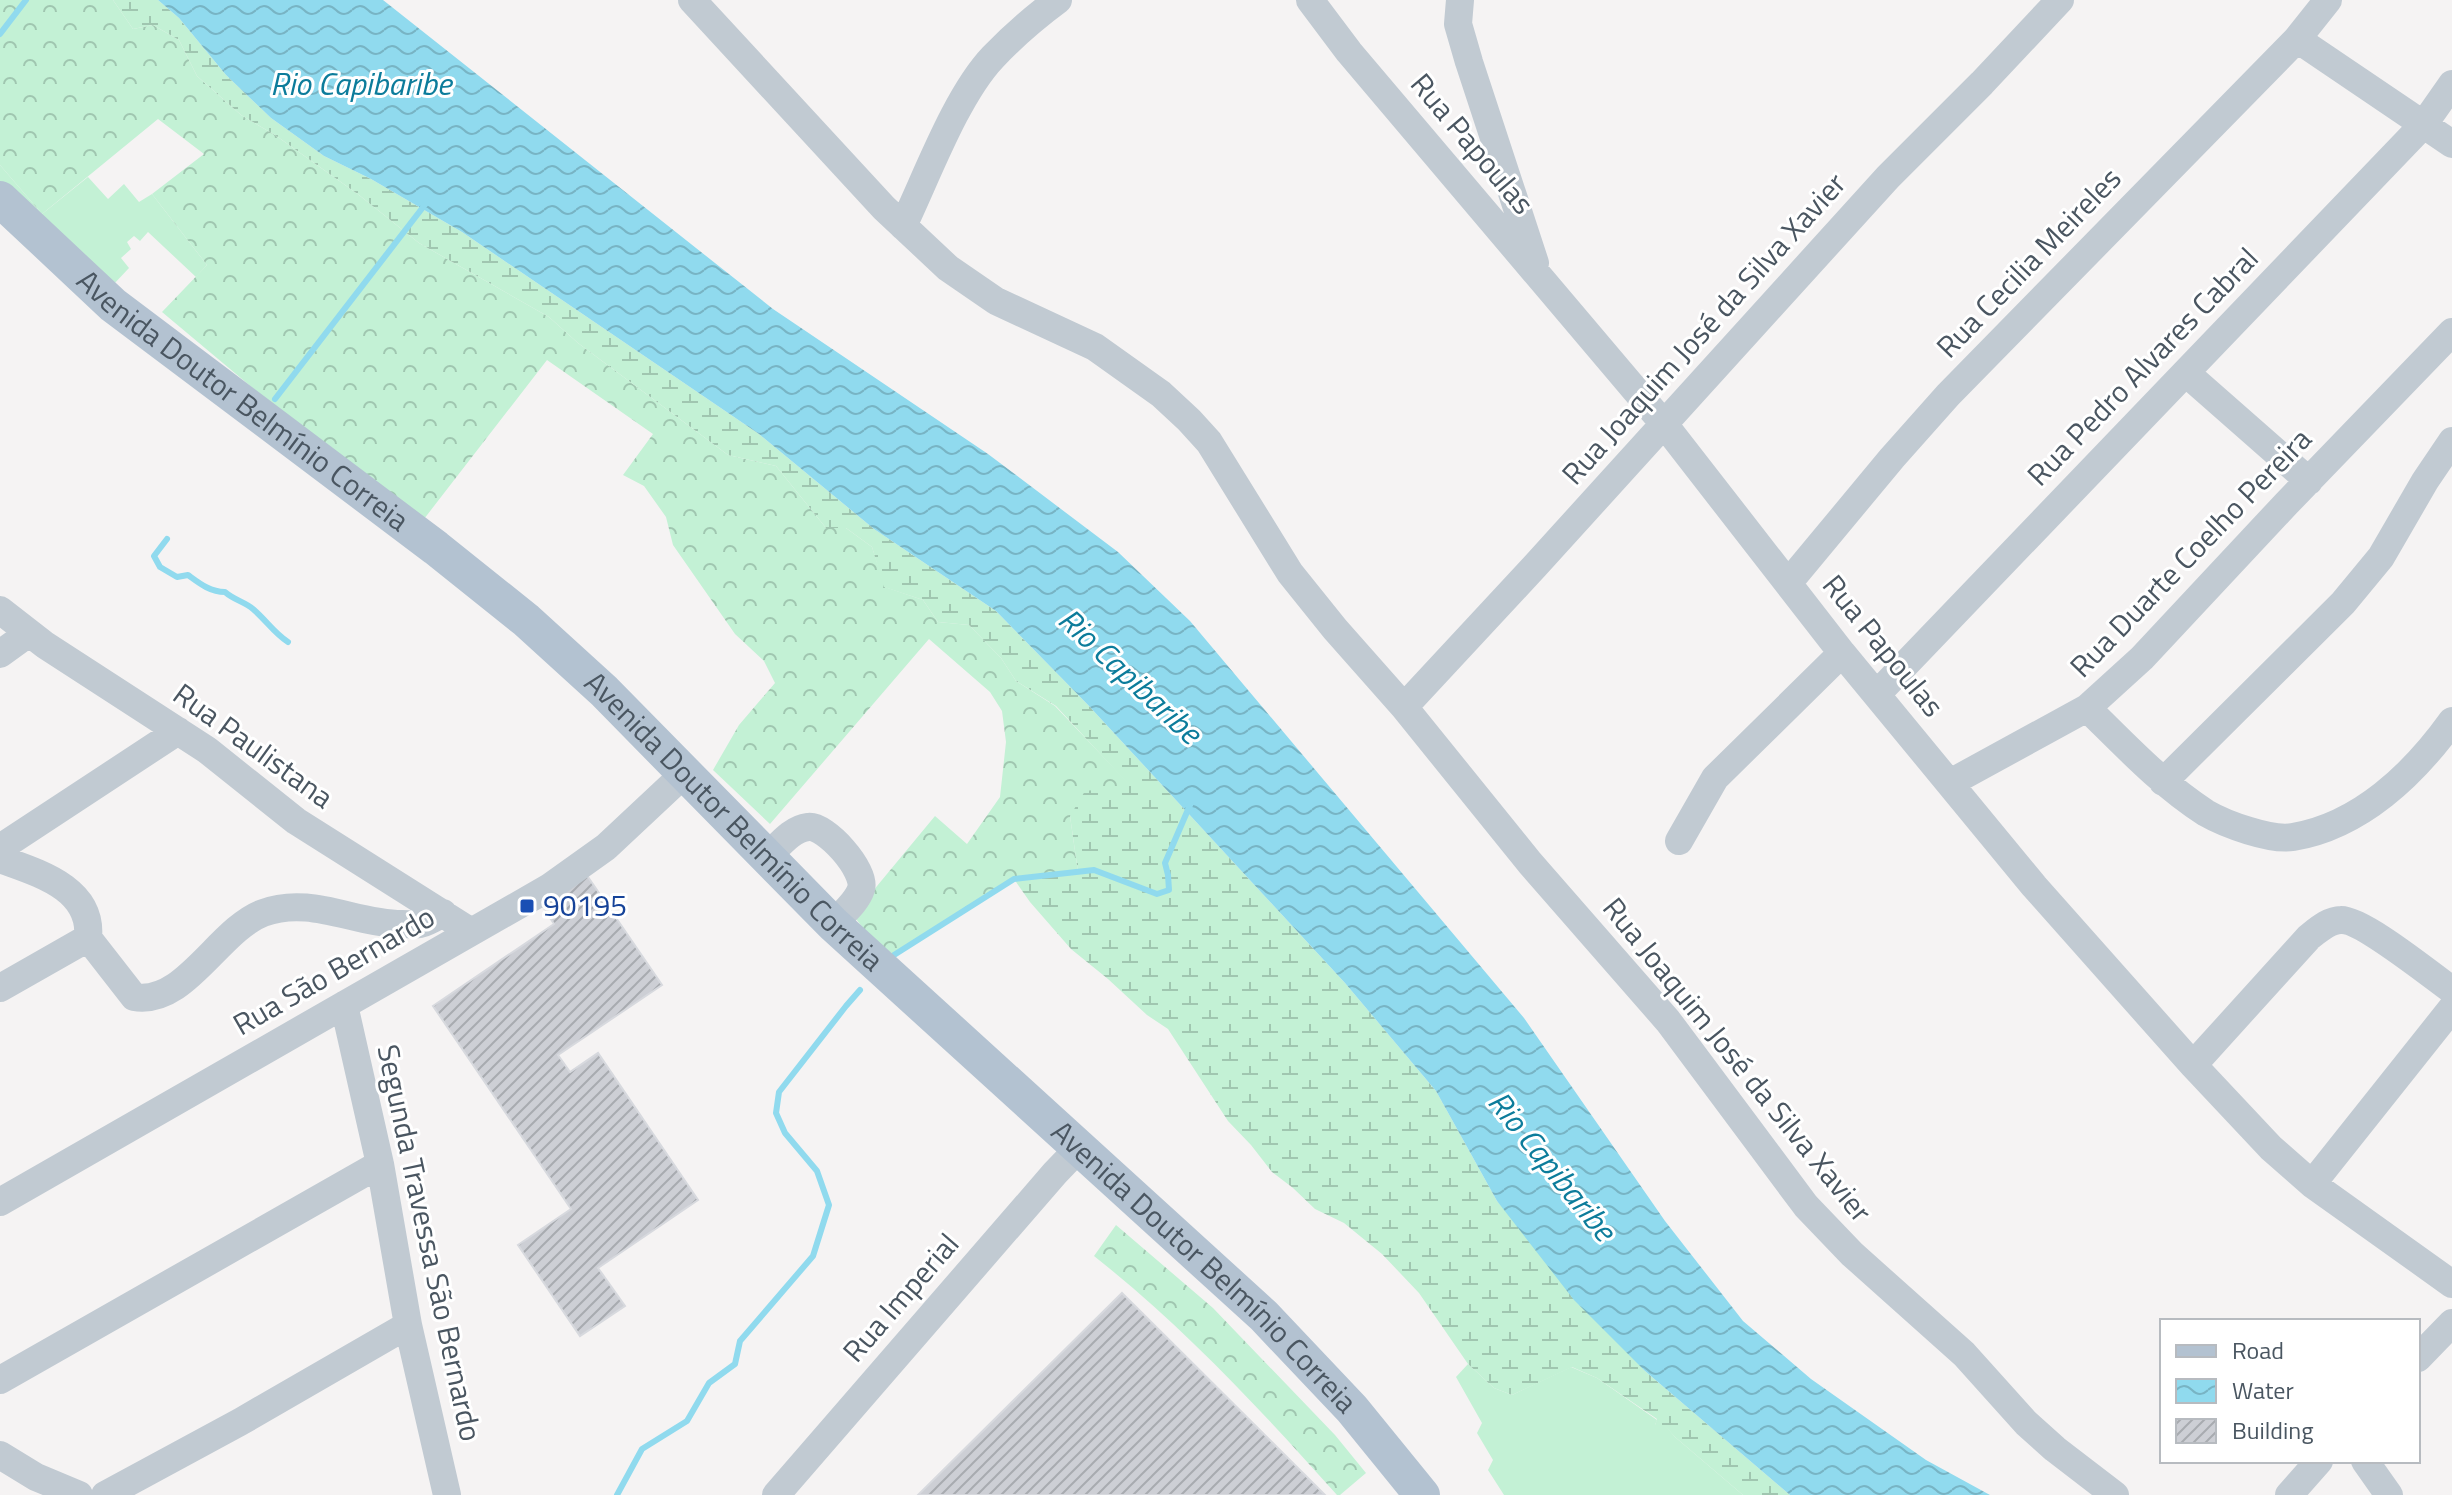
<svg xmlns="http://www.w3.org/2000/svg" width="2452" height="1495" font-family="'Titillium Web',sans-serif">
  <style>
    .grass { fill: #c3f1d5 }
    .forest { fill: url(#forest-crowns) }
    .wetland { fill: url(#wetland-marsh) }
    .water { fill: url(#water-waves) }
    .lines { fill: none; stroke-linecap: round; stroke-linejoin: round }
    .stream { stroke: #90daee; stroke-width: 6 }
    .building { fill: url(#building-hatch); stroke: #d7d9de; stroke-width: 2 }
    .minor { stroke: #c1cad2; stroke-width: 28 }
    .major { stroke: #b3c2d1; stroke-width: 36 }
    .transit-dot { fill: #1a4fb4; stroke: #fff; stroke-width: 3 }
    .labels { text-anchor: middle; stroke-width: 6; stroke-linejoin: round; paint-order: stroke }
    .street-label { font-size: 30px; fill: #4a5661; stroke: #fff }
    .transit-label { font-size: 30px; fill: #164399; stroke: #fff; text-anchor: start }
    .water-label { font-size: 32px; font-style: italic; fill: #0c7c9b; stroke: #fff }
  </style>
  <defs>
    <pattern id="forest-crowns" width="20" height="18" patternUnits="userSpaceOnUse" patternTransform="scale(2)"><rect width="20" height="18" fill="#c3f1d5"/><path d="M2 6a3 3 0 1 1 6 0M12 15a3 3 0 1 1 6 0" fill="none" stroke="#a0c6b0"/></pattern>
    <pattern id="wetland-marsh" width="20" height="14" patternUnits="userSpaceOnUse" patternTransform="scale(2)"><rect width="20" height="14" fill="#c3f1d5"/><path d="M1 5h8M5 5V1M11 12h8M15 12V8" fill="none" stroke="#a0c6b0"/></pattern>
    <pattern id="water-waves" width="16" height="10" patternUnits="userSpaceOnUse" patternTransform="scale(2)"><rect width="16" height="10" fill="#90daee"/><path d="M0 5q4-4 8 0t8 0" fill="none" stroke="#78b4c4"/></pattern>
    <pattern id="building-hatch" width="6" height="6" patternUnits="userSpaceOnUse" patternTransform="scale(2)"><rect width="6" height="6" fill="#cdcfd5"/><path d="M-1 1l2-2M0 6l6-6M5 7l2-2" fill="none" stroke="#a8abb0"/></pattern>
  </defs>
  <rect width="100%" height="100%" fill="#f5f3f3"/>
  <path class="grass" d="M0,165L42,214L88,177L108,199L124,184L139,202L152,194L207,265L196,277L148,232L140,241L134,236L127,242L131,249L121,258L129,268L113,285L0,187Z
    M1468,1364L1494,1388L1512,1395L1571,1367L1597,1378L1657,1420L1655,1425L1664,1424L1675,1437L1743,1495H1504L1488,1470L1493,1460L1477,1433L1482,1423L1456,1377Z"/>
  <path class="forest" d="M0,0H113L133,29L153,25L179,40L197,76L241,115L275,135L359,195L419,243L549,317L578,343L728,455L776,466L826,528H846L872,547L885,587L923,600L938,622L969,625L1001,658L1016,681L1055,706L1131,786L1070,816L1078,872L1014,879L894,955L869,936L853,915L935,816L967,844L1000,797L1006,742L1002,711L990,692L929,639L770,824L713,770L739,725L775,683L764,661L735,634L673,545L666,517L644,486L623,475L653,434L547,360L424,519L267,400L162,312L207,265L152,194L204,154L158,119L42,214L0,165Z
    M1116,1225L1213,1308L1335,1435L1366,1473L1340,1495H1337C1260,1409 1185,1328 1094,1256Z"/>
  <path class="wetland" d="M113,0H158L179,18L226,75L271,118L324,156L371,179L462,232L759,434L874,529L996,611L1089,706L1345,983L1436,1091L1497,1201L1645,1371L1790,1495H1743L1675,1437L1664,1425L1656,1431L1655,1425L1657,1419L1597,1378L1572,1367L1512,1395L1494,1388L1468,1364L1419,1293L1382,1254L1344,1223L1315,1209L1293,1188L1272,1172L1251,1145L1228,1121L1168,1029L1147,1015L1108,979L1071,949L1030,902L1014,879L1078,872L1070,816L1085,791L1130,786L1056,706L1016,681L1001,658L969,625L938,622L923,600L884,587L872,547L846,528H826L776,466L728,455L578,343L549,317L419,243L359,195L275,135L241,115L197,76L179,40L153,25L133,29Z"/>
  <path class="water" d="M158,0H383L773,309L988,454L1118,552L1190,621L1524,1018L1665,1221L1743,1321L1811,1379L1926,1460L1990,1495H1790L1645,1371L1574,1300L1497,1201L1436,1091L1345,983L1089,706L996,611L874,529L759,434L462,232L371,179L324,156L271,118L226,75L179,18Z"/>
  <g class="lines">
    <path class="stream" d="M0,34L26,0
      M275,399L427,202
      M167,539L154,556L160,567L177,577L188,575C199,583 210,592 225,592C234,600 245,602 253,609C266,620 274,633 288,642
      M894,955L1014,879L1094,870L1157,894L1169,890L1168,875L1165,863L1190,805
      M617,1495L642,1449L687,1421L709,1383L735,1364L740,1341L813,1256L829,1205L817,1171L785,1133L776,1113L779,1092L846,1006L860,990"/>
  </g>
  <path class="building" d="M586,874L662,985L558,1055L570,1072L598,1053L698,1200L598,1268L625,1306L580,1336L518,1245L571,1209L433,1006L554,924L542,905Z
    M1122,1293L1325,1495H918Z"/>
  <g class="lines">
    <path class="minor" d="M692,0L884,208L948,268L996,301L1095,347L1161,394L1189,420L1209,442L1290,573L1335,629L1404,707L1530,863L1668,1021L1806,1206L1852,1254L1964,1354L2026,1423L2055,1449L2115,1495
      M1310,0L1349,52L1664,424L1842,653L2034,886L2193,1065L2271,1148L2312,1184L2452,1284
      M1460,0L1458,24L1469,62L1535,263
      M2297,39L2452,144
      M903,226C927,176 956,96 993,57C1013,36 1035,17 1058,0
      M2186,373L2309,481
      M1789,582L1892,458L1948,395L2297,39L2328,0
      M0,610L45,645L207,750L296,821L470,931
      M0,654L29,633
      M1877,694L2424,124L2452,84
      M1404,707L1535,566L1888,177L1982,83L2060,0
      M2087,708C2125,745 2161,784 2206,813C2225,824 2271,841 2293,837C2360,826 2414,774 2452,721
      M2163,782L2343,603L2381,557L2425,481L2452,441
      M1950,783L2087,708L2142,658L2286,504L2452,332
      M1679,841L1715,778L1842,653
      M0,848L178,731
      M767,857C779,846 791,829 808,827C825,824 867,871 861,889C857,902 842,914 833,924
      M0,859C38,873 93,888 88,938
      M0,988L88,938L134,997C185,1006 218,930 263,913C310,895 355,924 402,924C408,924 415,925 420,924C428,922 436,917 443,913
      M344,1005L380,1164L408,1325L447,1495
      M2193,1065L2309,937C2318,930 2329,920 2341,920C2362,919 2432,976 2452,990
      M2312,1184L2452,1008
      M0,1202L550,887L606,847L684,774
      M2418,1358L2452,1323
      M0,1380L380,1164
      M0,1455L36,1477L79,1495
      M2365,1461L2389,1495
      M105,1495L240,1422L408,1325
      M776,1495L1055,1173L1080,1147
      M2289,1495L2319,1461"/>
    <path class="major" id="s1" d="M0,199L113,305L436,548L526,620L604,691L833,924L1264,1316L1352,1409L1422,1495"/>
  </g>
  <rect class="transit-dot" x="519" y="898" width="16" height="16" rx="4"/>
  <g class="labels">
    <g class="street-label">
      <text transform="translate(1472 144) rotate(50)" y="10">Rua Papoulas</text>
      <text transform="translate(2029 263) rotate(-46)" y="10">Rua Cecilia Meireles</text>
      <text transform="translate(1704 329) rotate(-48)" y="10">Rua Joaquim José da Silva Xavier</text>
      <text transform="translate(2143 367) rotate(-46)" y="10">Rua Pedro Alvares Cabral</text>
      <text dy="10" stroke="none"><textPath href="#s1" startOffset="316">Avenida Doutor Belmínio Correia</textPath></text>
      <text transform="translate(2191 553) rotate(-46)" y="10">Rua Duarte Coelho Pereira</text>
      <text transform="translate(1883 646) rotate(51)" y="10">Rua Papoulas</text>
      <text transform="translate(253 746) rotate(36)" y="10">Rua Paulistana</text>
      <text dy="10" stroke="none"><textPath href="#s1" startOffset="964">Avenida Doutor Belmínio Correia</textPath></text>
      <text transform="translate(334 971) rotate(-30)" y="10">Rua São Bernardo</text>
      <text transform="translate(1737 1060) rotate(51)" y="10">Rua Joaquim José da Silva Xavier</text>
      <text transform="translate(429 1243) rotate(78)" y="10">Segunda Travessa São Bernardo</text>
      <text dy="10" stroke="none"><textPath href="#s1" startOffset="1612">Avenida Doutor Belmínio Correia</textPath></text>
      <text transform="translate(901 1298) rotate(-49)" y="10">Rua Imperial</text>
    </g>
    <g class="transit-label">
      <text x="543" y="916">90195</text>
    </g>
    <g class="water-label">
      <text x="361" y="95">Rio Capibaribe</text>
      <text transform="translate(1130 676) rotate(43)" y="11">Rio Capibaribe</text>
      <text transform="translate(1552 1166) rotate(51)" y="11">Rio Capibaribe</text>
    </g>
  </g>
  <rect x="2160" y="1319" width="260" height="144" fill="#ffffff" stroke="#b7bbc0" stroke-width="2"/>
  <rect x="2176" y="1345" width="40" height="12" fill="#b3c2d1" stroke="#b7bbc0" stroke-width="2"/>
  <text x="2232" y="1359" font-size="24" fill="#4a5661">Road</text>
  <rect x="2176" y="1379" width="40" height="24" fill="url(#water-waves)" stroke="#b7bbc0" stroke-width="2"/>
  <text x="2232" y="1399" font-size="24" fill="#4a5661">Water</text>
  <rect x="2176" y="1419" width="40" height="24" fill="url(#building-hatch)" stroke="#b7bbc0" stroke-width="2"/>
  <text x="2232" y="1439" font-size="24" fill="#4a5661">Building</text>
</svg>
